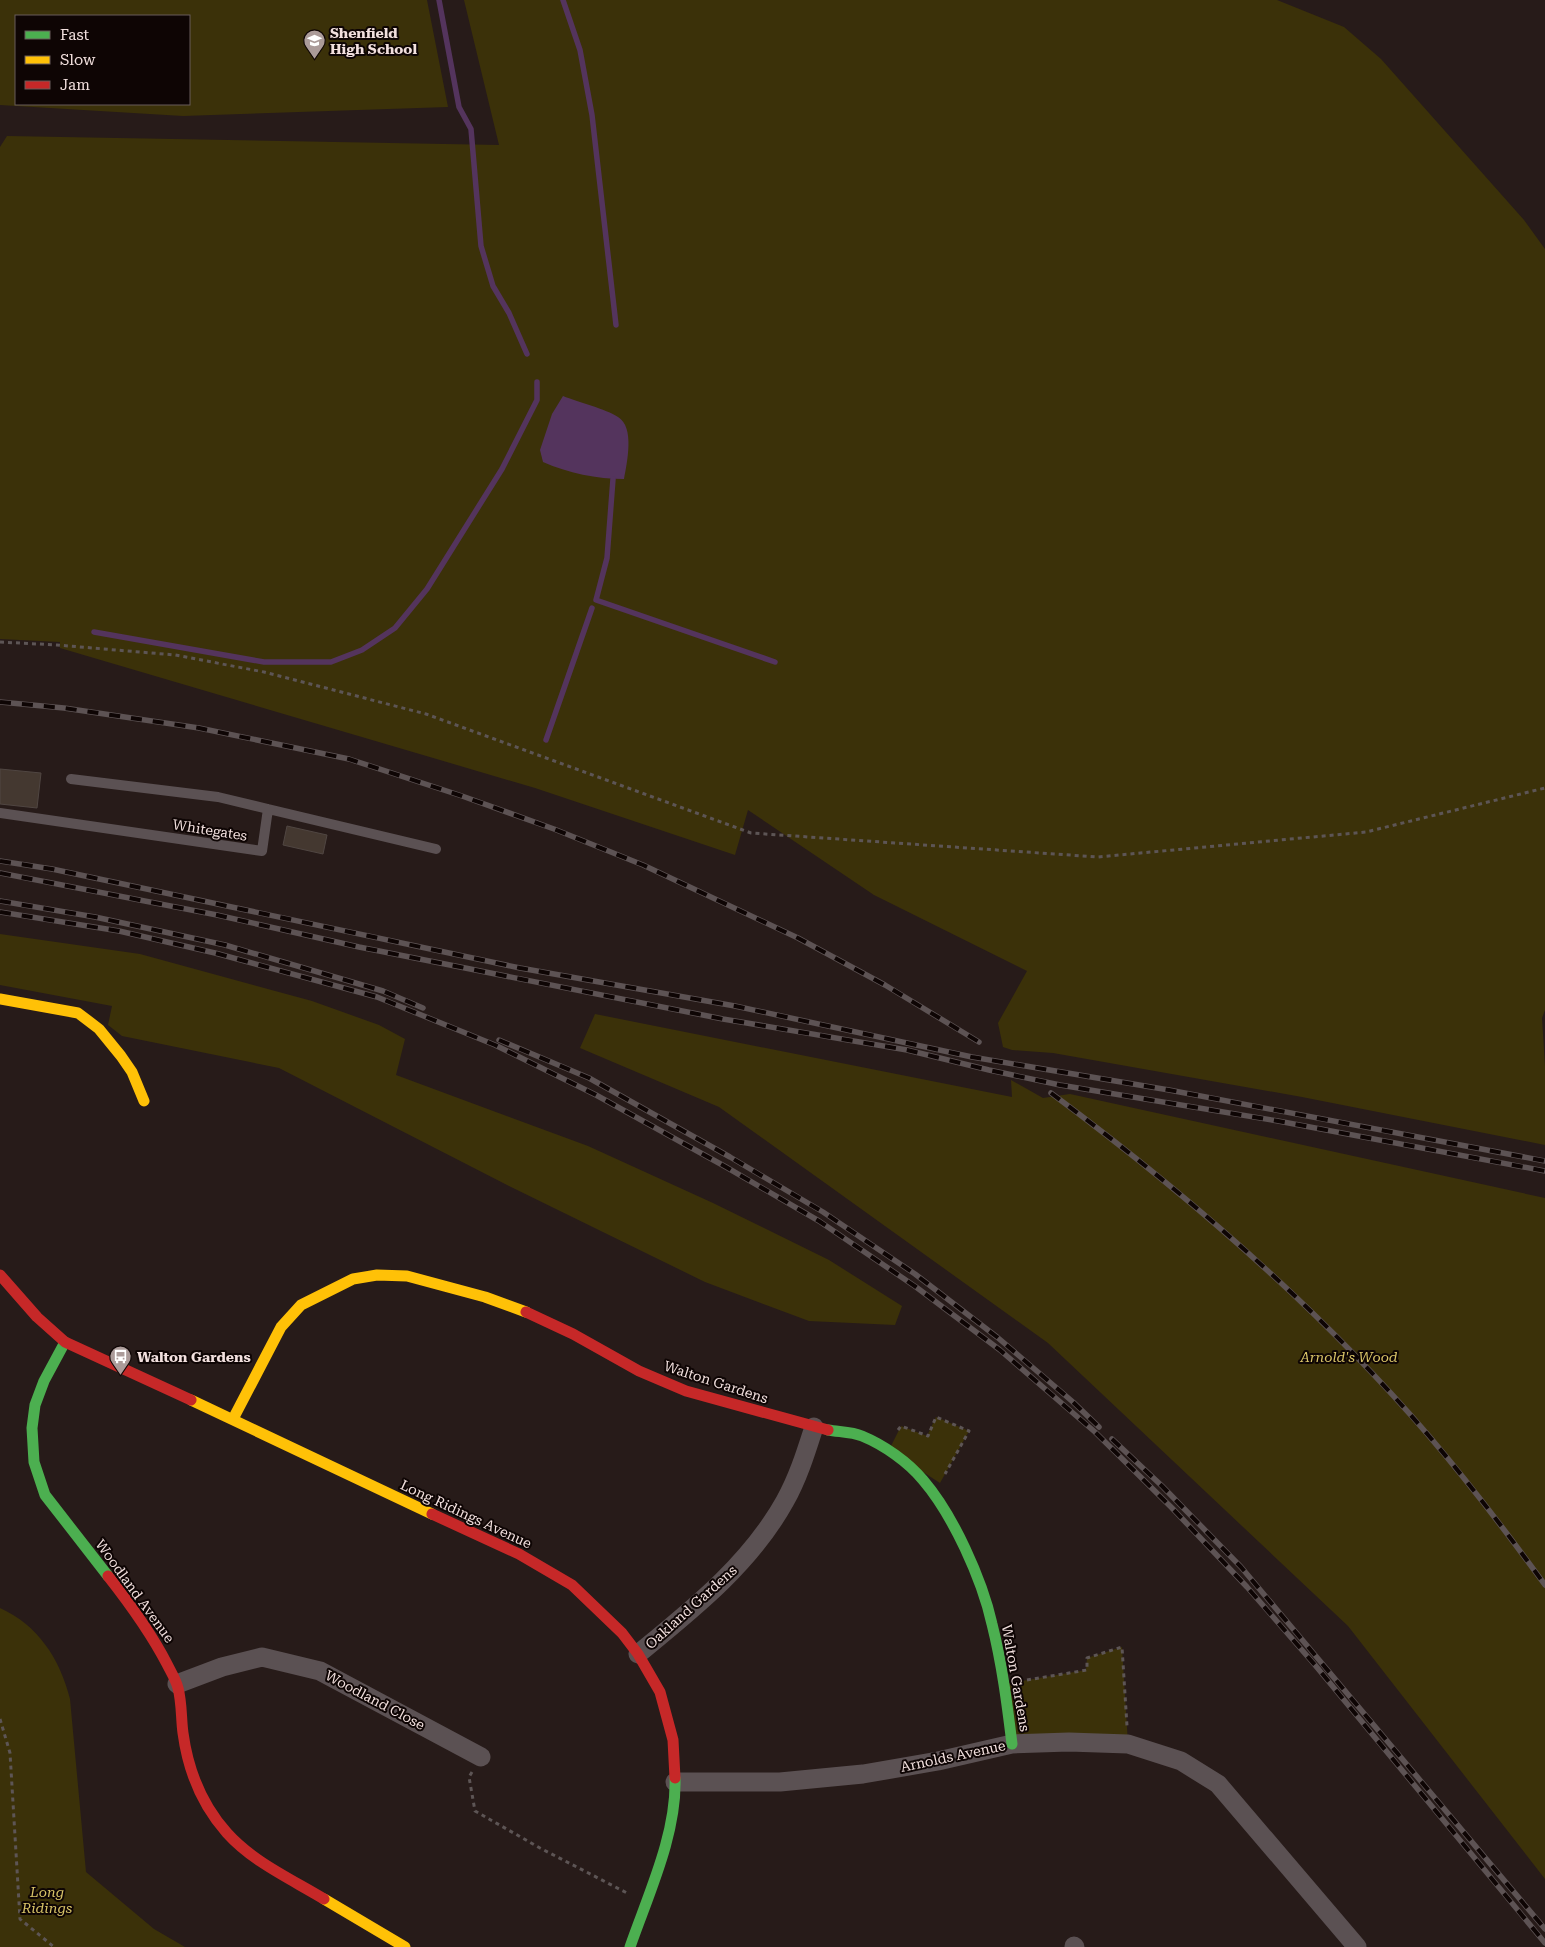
<svg xmlns="http://www.w3.org/2000/svg" width="1545" height="1947" font-family="'Roboto Serif',serif">
  <style>
    .green { fill: #3b3109; fill-rule: evenodd }
    .water { fill: #54345d }
    .lines { fill: none; stroke-linecap: round; stroke-linejoin: round }
    .stream { stroke: #54345d; stroke-width: 5.5 }
    .building { fill: #443830; stroke: #504642 }
    .path { stroke: #5d5555; stroke-width: 3; stroke-dasharray: 4 4; stroke-linecap: butt }
    .lane { stroke: #5b5153; stroke-width: 10 }
    .street { stroke: #5b5153; stroke-width: 19 }
    .fast { stroke: #4caf50; stroke-width: 11 }
    .slow { stroke: #ffc107; stroke-width: 11 }
    .jam { stroke: #c62828; stroke-width: 11 }
    .rail-casing { stroke: #5d5354; stroke-width: 5.5 }
    .rail { stroke: #0e0504; stroke-width: 4; stroke-dasharray: 11; stroke-linecap: butt }
    .labels { text-anchor: middle; stroke-width: 4; stroke-linejoin: round; paint-order: stroke }
    .poi-label { font-size: 14px; font-weight: bold; fill: #f2e0de; stroke: #0e0504; text-anchor: start }
    .street-label { font-size: 14px; fill: #f2e0de; stroke: #0e0504 }
    .park-label { font-size: 14px; font-style: italic; fill: #d9c468; stroke: #0e0504 }
  </style>
  <rect width="100%" height="100%" fill="#271b19"/>
  <path class="green" d="M0,0H427L448,107L183,116L0,105ZM16,16H189V104H16Z
    M464,0H1277L1344,27L1381,59L1524,220L1545,249V1010L1542,1018L1545,1066V1145L1302,1097L1053,1053L1012,1050L1003,1047L998,1023L1027,971L874,895L748,810L735,855L535,788L60,648V642L0,639V147L7,136L499,145Z
    M0,934L140,954L312,1001L379,1025L405,1039L396,1075L588,1146L713,1203L829,1260L902,1306L895,1325L809,1321L705,1282L509,1186L279,1068L122,1036L108,1025L112,1006L0,985Z
    M595,1014L1012,1097L1011,1080L1043,1098L1070,1094L1545,1198V1879L1348,1626L1048,1343L719,1107L580,1048Z
    M936,1417L969,1431L940,1483L889,1450L901,1426L927,1436Z
    M0,1608C38,1625 60,1659 70,1699L86,1872L154,1929L185,1947H0Z
    M1122,1647L1128,1744H1012L1005,1684L1086,1670L1087,1658Z"/>
  <path class="water" d="M563,396C578,402 606,409 618,417C635,427 627,463 624,479C597,479 568,473 543,462L540,450L552,414Z"/>
  <g class="lines">
    <path class="stream" d="M439,0L459,107L471,129L481,246L493,286L509,313L527,354
      M563,0L580,50L592,115L616,325
      M613,479L607,558L596,600L775,662
      M94,632L264,662H331L362,650L395,628L427,589L502,469L537,400V382
      M546,740L592,608"/>
  </g>
  <path class="building" d="M0,769L41,773L37,808L0,804Z
    M287,826L327,835L323,854L283,845Z"/>
  <g class="lines">
    <path class="path" d="M0,642L57,645L175,655L264,672L426,714L751,833L1098,857L1366,832L1545,788
      M898,1430L901,1426L928,1436L936,1417L969,1431L945,1474
      M1027,1680L1087,1670V1658L1122,1647L1127,1726
      M0,1719L10,1753L20,1919L54,1947
      M472,1772L469,1777L475,1811L540,1848L627,1893"/>
    <path class="lane" d="M71,779L218,797L268,809
      M0,813L262,851L268,809L436,849"/>
    <path class="street" d="M638,1654C693,1609 750,1564 785,1501C798,1478 806,1452 814,1427
      M177,1684L222,1667L262,1657L320,1671L481,1757
      M675,1782H780L863,1774L938,1761L1012,1744L1069,1742L1128,1744L1181,1761L1218,1784L1357,1947
      M1074,1946L1075,1947"/>
    <path class="fast" d="M65,1342L44,1381L35,1405L32,1428L34,1462L45,1495L108,1576
      M828,1430C839,1432 852,1432 862,1436C884,1445 908,1462 923,1480C953,1515 982,1579 992,1624C1002,1664 1007,1703 1012,1744
      M630,1947C648,1895 677,1834 675,1778"/>
    <path class="slow" d="M0,999L78,1013L99,1029L121,1056L132,1072L144,1101
      M191,1400L432,1514
      M233,1419L281,1327L301,1305L353,1279L377,1275L407,1276L485,1297L526,1312
      M324,1899L405,1947"/>
    <path class="jam" d="M0,1275L37,1317L65,1342L191,1400
      M526,1312L573,1334L639,1371L686,1391L828,1430
      M432,1514L519,1554L572,1585L622,1633L638,1654L660,1692L673,1740L675,1778
      M108,1576C130,1604 151,1633 167,1664C171,1672 176,1680 178,1688C182,1703 181,1719 183,1733C188,1770 202,1805 227,1833C253,1862 291,1879 324,1899"/>
    <defs>
      <path id="rail" d="M0,702L64,708L199,728L349,759L462,796L554,829L643,865L798,938L885,985L979,1042
        M0,861L52,869L520,968L735,1006L972,1057L1169,1090L1545,1161
        M0,873L217,915L359,947L723,1019L907,1050L989,1070L1060,1085L1278,1121L1545,1171
        M0,901L95,917L225,945L383,991L423,1008
        M0,912L119,931L215,953L377,997L495,1045L596,1095L726,1167L819,1221L916,1287L1000,1350L1095,1432L1172,1508L1247,1587L1315,1665L1545,1943
        M499,1040L589,1078L730,1157L823,1212L915,1274L997,1337L1073,1402L1099,1427
        M1051,1093C1187,1194 1318,1307 1429,1436C1470,1484 1508,1534 1545,1585
        M1112,1439L1162,1486L1241,1567L1545,1929"/>
    </defs>
    <use href="#rail" class="rail-casing"/>
    <use href="#rail" class="rail"/>
  </g>
  <defs>
    <symbol id="school-pin" viewBox="-11 -11 22 30"><path d="M0 17L-7.5 6A9.5 9.5 0 1 1 7.5 6Z" fill="#ab9b99" stroke="#0e0504"/><path d="M0-5L7-2L0 1L-7-2ZM-4 1L0 2.5L4 1V4Q0 6-4 4Z" fill="#fff"/></symbol>
    <symbol id="bus-pin" viewBox="-11 -11 22 30"><path d="M0 17L-7.5 6A9.5 9.5 0 1 1 7.5 6Z" fill="#ab9b99" stroke="#0e0504"/><path d="M-5-6H5V4H4V6H2V4H-2V6H-4V4H-5ZM-3.5-4V0h7V-4ZM-3.5 1.2v1.5H-2V1.2ZM2 1.2v1.5H3.5V1.2Z" fill="#fff"/></symbol>
  </defs>
  <g fill-rule="evenodd">
    <use href="#school-pin" x="302" y="28" width="25" height="34"/>
    <use href="#bus-pin" x="108" y="1344" width="25" height="34"/>
  </g>
  <g class="labels">
    <g class="poi-label">
      <text x="330" y="38">Shenfield<tspan x="330" dy="16">High School</tspan></text>
      <text x="137" y="1362">Walton Gardens</text>
    </g>
    <g class="street-label">
      <text transform="translate(210 830) rotate(9)" y="5">Whitegates</text>
      <text transform="translate(716 1382) rotate(18)" y="5">Walton Gardens</text>
      <text transform="translate(466 1514) rotate(25)" y="5">Long Ridings Avenue</text>
      <text transform="translate(135 1591) rotate(54)" y="5">Woodland Avenue</text>
      <text transform="translate(691 1607) rotate(-42)" y="5">Oakland Gardens</text>
      <text transform="translate(1016 1678) rotate(80)" y="5">Walton Gardens</text>
      <text transform="translate(375 1700) rotate(28)" y="5">Woodland Close</text>
      <text transform="translate(953 1756) rotate(-12)" y="5">Arnolds Avenue</text>
    </g>
    <g class="park-label">
      <text x="1349" y="1362">Arnold's Wood</text>
      <text x="47" y="1897">Long<tspan x="47" dy="16">Ridings</tspan></text>
    </g>
  </g>
  <rect x="15" y="15" width="175" height="90" fill="#0e0504" stroke="#695d5b"/>
  <rect x="25" y="31" width="25" height="8" fill="#4caf50" stroke="#695d5b"/>
  <text x="60" y="40" font-size="15" fill="#f2e0de">Fast</text>
  <rect x="25" y="56" width="25" height="8" fill="#ffc107" stroke="#695d5b"/>
  <text x="60" y="65" font-size="15" fill="#f2e0de">Slow</text>
  <rect x="25" y="81" width="25" height="8" fill="#c62828" stroke="#695d5b"/>
  <text x="60" y="90" font-size="15" fill="#f2e0de">Jam</text>
</svg>
